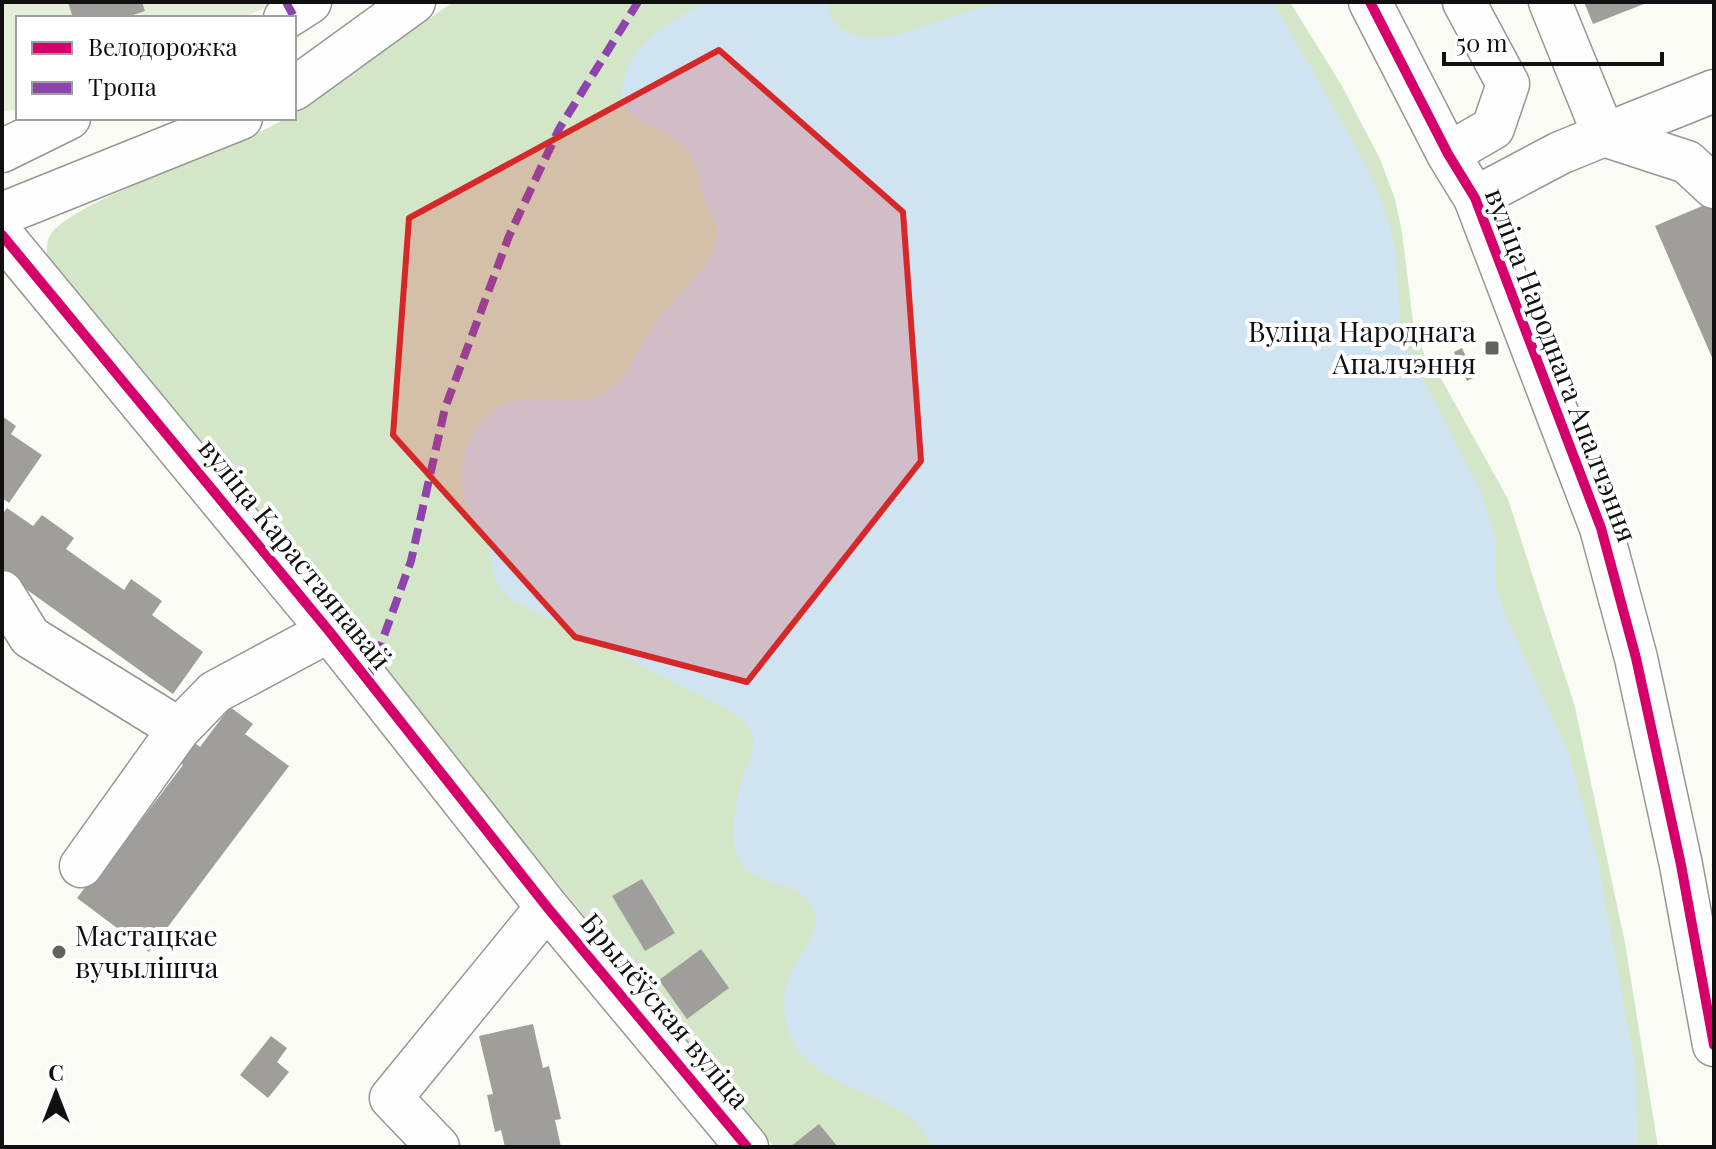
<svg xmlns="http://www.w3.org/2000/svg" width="1716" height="1149" font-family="'Playfair Display',serif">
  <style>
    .green { fill: #e3efd9 }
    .forest { fill: #d4e6c8 }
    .water { fill: #d0e3f1 }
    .building { fill: #9f9e9b }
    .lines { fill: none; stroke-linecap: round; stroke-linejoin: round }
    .minor-casing { stroke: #969694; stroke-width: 45 }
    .minor { stroke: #fefefe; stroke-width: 42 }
    .quiet { stroke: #8e44ad; stroke-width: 8; stroke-dasharray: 16 8; stroke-linecap: butt }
    .cycleway-casing { stroke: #fff; stroke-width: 15 }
    .cycleway { stroke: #d6006c; stroke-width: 10 }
    .marked { fill: #d62828; fill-opacity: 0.2; stroke: #d62828; stroke-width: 6; stroke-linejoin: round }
    .poi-dot { fill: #626260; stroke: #fff; stroke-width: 3 }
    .labels { text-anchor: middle; stroke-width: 8; stroke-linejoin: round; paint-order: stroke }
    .poi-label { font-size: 28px; fill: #101010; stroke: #fff; text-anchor: end }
    .street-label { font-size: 28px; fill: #101010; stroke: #fff }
  </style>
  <rect width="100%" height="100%" fill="#fbfbf6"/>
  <path class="green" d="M2,2H278L243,18H18V110L2,111Z"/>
  <path class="forest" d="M453,2H1290L1342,86L1380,159L1395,199L1402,232L1413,321L1424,354L1443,382L1508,499L1575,707L1625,943L1658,1147H774L48,263C47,253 45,243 51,234C71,204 200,160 238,143C255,135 271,126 287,118H294V114Z"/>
  <path class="water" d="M708,2H827L830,16L839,28L859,37L880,38L907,32L968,11L1017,2H1273L1360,154L1376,187L1389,224L1396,253L1400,321L1407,348L1481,492L1495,537L1496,585L1504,612L1569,754L1598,862L1636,1072L1638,1147H934C926,1136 918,1123 907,1115C871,1089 820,1086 795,1045C782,1023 780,992 792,970C803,948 825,930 811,904C794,875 748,892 736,851C730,831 736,799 742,780C755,742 766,736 727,709L510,599C485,574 496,567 486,539C482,527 472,519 468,508C452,471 469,419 506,404C537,392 572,409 602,394C630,380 637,346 656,323C672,301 723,257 717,228C716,218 708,210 705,201C697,175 697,155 674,138C653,123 635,126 621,100C623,90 623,79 627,69C637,40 681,14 708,2Z"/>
  <path class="building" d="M68,2H142L145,11L124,18H73Z
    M1584,2H1649L1593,24Z
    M1714,201V362L1655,226Z
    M1462,348L1475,377L1467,381L1454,352Z
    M2,416L16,426L11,434L42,455L9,503L2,498Z
    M7,508L33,526L42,515L74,538L66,549L124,590L131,579L162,601L152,615L203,652L173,694L2,572V515Z
    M230,707L253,724L245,734L289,766L149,952L77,898L105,861L120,821L133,831L183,765L168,753L183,734L200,747Z
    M642,879L675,933L645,951L612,896Z
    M701,949L729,988L687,1019L659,980Z
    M533,1024L543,1068L549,1066L561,1119L555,1120L561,1147H505L501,1130L495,1132L487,1095L493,1094L479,1036Z
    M271,1036L287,1048L277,1062L289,1072L268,1098L240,1075Z
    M819,1124L838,1147H790Z"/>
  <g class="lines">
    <defs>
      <path id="minor" d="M1370,2L1448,154L1475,198L1601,528L1636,658L1681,865L1714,1045
        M1550,2L1604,135L1714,91
        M285,18L310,2
        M294,89L414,2
        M2,151L69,118
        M1448,154L1493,128L1508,84L1464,2
        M1475,198L1560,153L1604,135L1687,162L1714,187
        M2,214L241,118
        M2,235L329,631L547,907L747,1147
        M2,592L30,637L179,729
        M81,866L179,729L215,692L329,631
        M438,1147L391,1098L547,907"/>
    </defs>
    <use href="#minor" class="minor-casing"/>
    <use href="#minor" class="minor"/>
    <path class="quiet" d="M286,2L293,15
      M368,680L411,561L445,408L509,236L559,129L638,2"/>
    <defs>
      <path id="cycleway" d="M1370,2L1448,154L1475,198L1601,528L1636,658L1681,865L1714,1045
        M2,235L329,631L547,907L747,1147"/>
    </defs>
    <use href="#cycleway" class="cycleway-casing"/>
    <use href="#cycleway" class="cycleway"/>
  </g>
  <path class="marked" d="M719,50L903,212L921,461L747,682L575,637L393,435L409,218Z"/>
  <g class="poi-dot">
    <rect x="1484" y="340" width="16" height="16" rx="4"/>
    <circle cx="59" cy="952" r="8"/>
  </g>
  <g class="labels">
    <g class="poi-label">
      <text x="1476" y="342">Вуліца Народнага<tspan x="1476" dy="32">Апалчэння</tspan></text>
      <text x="75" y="946" text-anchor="start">Мастацкае<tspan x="75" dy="32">вучылішча</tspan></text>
    </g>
    <g class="street-label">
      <text transform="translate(1561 365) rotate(69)" y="10">вуліца Народнага Апалчэння</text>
      <text transform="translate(295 554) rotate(51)" y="10">вуліца Карастаянавай</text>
      <text transform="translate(665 1011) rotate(50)" y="10">Брылёўская вуліца</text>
    </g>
  </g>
  <rect width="1716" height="1149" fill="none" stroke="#101010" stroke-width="8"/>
  <rect x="16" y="16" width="280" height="104" fill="#ffffff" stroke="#9f9f9f" stroke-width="2"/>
  <rect x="32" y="42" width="40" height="12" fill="#d6006c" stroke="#9f9f9f" stroke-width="2"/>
  <text x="88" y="56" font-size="24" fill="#101010">Велодорожка</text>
  <rect x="32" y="82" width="40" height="12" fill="#8e44ad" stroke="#9f9f9f" stroke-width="2"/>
  <text x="88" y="96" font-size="24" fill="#101010">Тропа</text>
  <g transform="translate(56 1093)" stroke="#ffffff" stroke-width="6" paint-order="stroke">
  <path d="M0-6L14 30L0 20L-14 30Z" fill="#101010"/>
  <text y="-12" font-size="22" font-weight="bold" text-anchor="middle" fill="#101010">С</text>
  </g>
  <path d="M1444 52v12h218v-12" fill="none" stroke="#101010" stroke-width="4"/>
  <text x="1456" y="52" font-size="24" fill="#101010" stroke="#ffffff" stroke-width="6" paint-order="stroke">50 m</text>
</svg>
